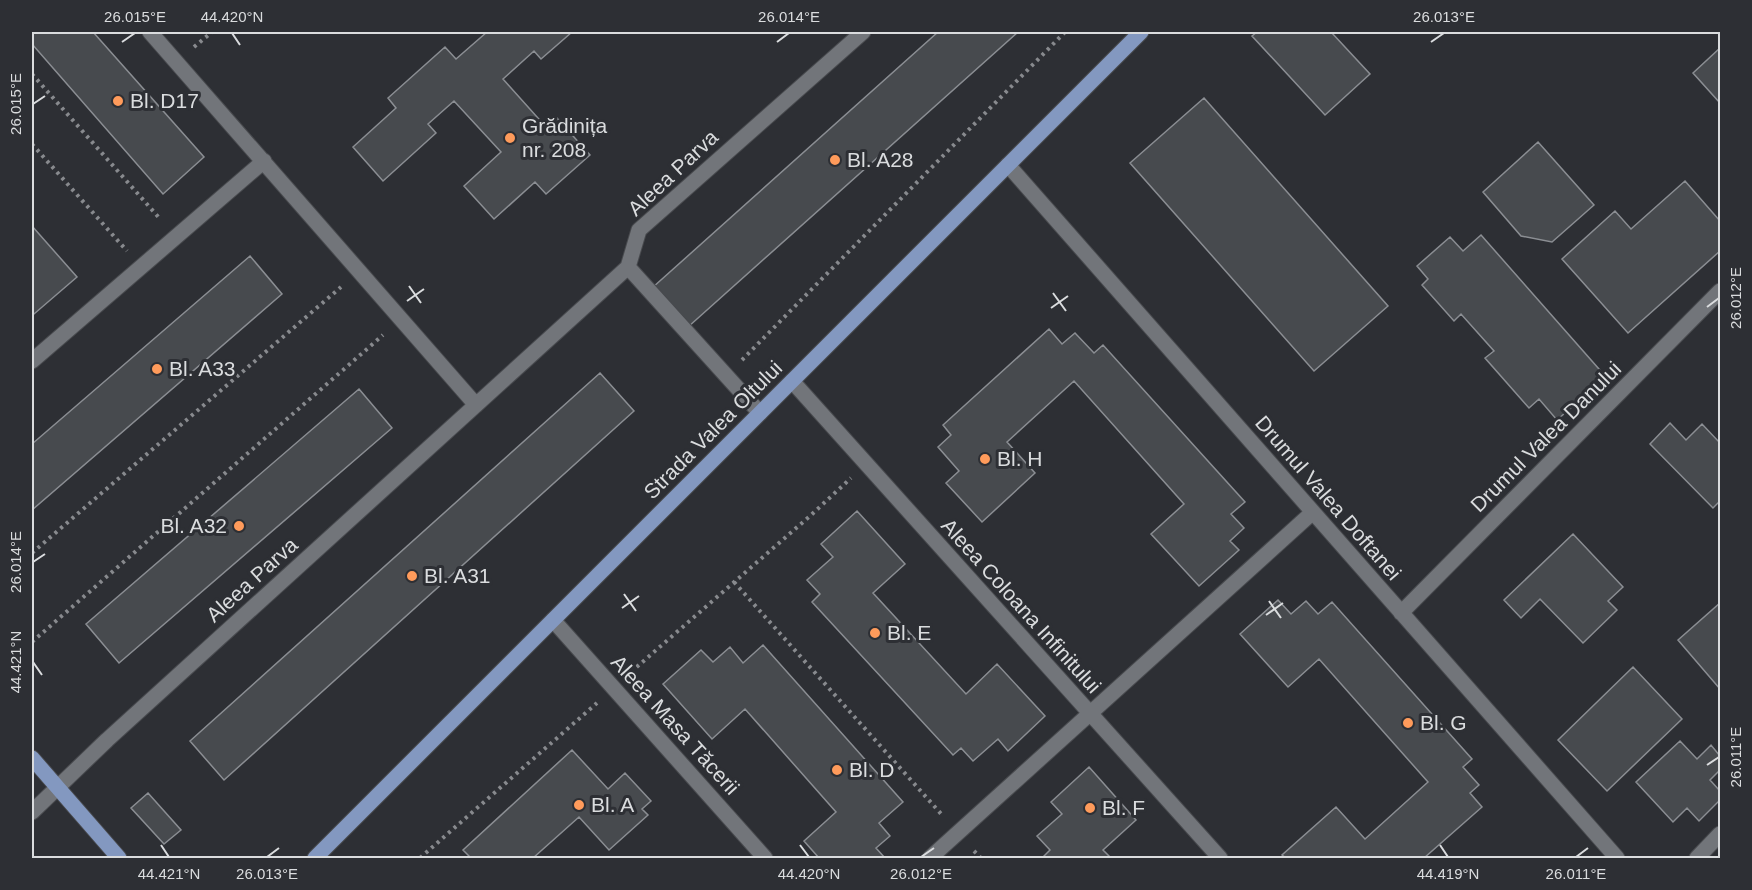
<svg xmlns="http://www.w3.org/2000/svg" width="1752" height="890" font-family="Arial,sans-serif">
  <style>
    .building { fill: #474a4e; stroke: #8b8e93; stroke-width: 1.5 }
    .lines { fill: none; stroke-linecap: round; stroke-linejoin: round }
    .minor-casing { stroke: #484a4e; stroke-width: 17 }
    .major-casing { stroke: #484a4e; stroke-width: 17 }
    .path { stroke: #888a8e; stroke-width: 4; stroke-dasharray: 3 4.5; stroke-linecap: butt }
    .minor { stroke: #72757a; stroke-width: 15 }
    .major { stroke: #8398c0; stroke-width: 15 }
    .ticks { fill: none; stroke: #dadcde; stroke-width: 2 }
    .poi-dot { fill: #ff9b5b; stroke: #2d2f34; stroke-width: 2 }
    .labels { text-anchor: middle; stroke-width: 6; stroke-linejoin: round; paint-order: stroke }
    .poi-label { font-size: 21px; fill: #dadcde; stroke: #2d2f34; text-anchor: start }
    .street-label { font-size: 21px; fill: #dadcde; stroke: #2d2f34 }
    .neatline { fill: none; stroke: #dadcde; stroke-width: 2 }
    .ticks-label { font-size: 15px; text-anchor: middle; fill: #dadcde }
  </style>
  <rect width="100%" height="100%" fill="#2d2f34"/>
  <path class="building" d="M32,32H93L204,157L163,194L32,44Z
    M487,32H572L541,59L534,51L503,79L546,127L557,118L590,155L546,194L535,182L494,219L464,186L501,152L454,101L428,124L436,133L383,181L353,147L396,108L388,98L445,47L456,59Z
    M938,32H1018L688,327L652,288Z
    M1257,32H1331L1370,74L1325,115L1252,36Z
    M1720,48V103L1693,73Z
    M1204,98L1388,306L1314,371L1130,163Z
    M1538,142L1594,205L1552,242L1521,236L1483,192Z
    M1685,181L1720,221V251L1628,333L1562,259L1615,211L1631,229Z
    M32,226L77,277L34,314L32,311Z
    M1481,235L1606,377L1557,420L1539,399L1529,408L1485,358L1494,351L1461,314L1454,321L1422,285L1428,279L1417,266L1450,237L1463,251Z
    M250,256L282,294L32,510V444Z
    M1049,329L1062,344L1075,333L1094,353L1103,345L1245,502L1231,514L1244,528L1230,541L1239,550L1199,586L1151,534L1184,504L1074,381L1007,442L1035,473L982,522L946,483L959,471L938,447L951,435L943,425Z
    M600,373L634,411L224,780L190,741Z
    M359,389L392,428L119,663L86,624Z
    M1670,423L1686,440L1702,424L1720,443V501L1713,508L1650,444Z
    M857,511L905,564L873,593L966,694L997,664L1045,716L1008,751L998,739L973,761L961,748L953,755L812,602L820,594L807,580L833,557L821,544Z
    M1573,534L1623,587L1608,601L1617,610L1583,643L1540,599L1521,618L1504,600Z
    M1278,600L1291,614L1306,601L1318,614L1332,602L1472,759L1463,767L1479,785L1470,793L1482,807L1424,858H1286L1282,855L1336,807L1365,839L1428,782L1319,659L1288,687L1240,634Z
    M1720,603V689L1678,640Z
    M763,645L903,802L879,823L890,836L876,848L885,858H819L804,841L836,812L745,709L712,739L663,684L701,650L713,662L730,647L743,663Z
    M1633,667L1682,719L1607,791L1558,740Z
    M1680,741L1697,759L1711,745L1720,756V770L1710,780L1720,791V800L1699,821L1687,808L1673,822L1636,782Z
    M572,750L608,789L625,773L651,801L642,809L648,815L609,850L579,817L533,858H471L463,850Z
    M1089,767L1136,820L1103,850L1111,858H1045L1043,857L1050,850L1037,836L1062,814L1051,802Z
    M148,793L181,830L164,844L131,808Z"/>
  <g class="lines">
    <defs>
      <path id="minor" d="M150,32L476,405
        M1008,165L1617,858
        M628,267L760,413
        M32,361L264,161
        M792,381L1220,858
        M1401,613L1720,291
        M553,620L765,858
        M32,812L107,740L628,267L639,230L863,32
        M930,858L1313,512
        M1697,858L1720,834"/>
      <path id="major" d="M32,758L119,858
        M315,858L1141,32"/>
    </defs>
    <use href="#minor" class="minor-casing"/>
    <use href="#major" class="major-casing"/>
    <path class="path" d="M194,47L212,32
      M32,74L161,220
      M32,144L127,251
      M742,360L1065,32
      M32,553L341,287
      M734,582L943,816
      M32,642L383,335
      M631,672L810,516L851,478
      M974,851L981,858
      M420,858L597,703"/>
    <use href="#minor" class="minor"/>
    <use href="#major" class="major"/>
  </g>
  <path class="ticks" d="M232,33L240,45M122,42L135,33M777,42L789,33M1431,42L1444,33M33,104L45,96M409,286L421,303M1053,293L1066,311M407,301L424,289M1707,307L1719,298M1051,308L1068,296M33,562L45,554M624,594L636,611M1269,601L1281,618M622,608L639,596M1266,615L1283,603M33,662L42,675M1707,765L1719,757M161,845L169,857M800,845L809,857M1440,845L1448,857M267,857L279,848M921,857L934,848M1576,857L1588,848"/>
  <g class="poi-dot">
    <circle cx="118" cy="101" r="6"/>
    <circle cx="510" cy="138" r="6"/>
    <circle cx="835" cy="160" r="6"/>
    <circle cx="157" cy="369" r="6"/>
    <circle cx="985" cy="459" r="6"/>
    <circle cx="239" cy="526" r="6"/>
    <circle cx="412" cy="576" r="6"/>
    <circle cx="875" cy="633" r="6"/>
    <circle cx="1408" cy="723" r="6"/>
    <circle cx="837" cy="770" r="6"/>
    <circle cx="579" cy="805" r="6"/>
    <circle cx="1090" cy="808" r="6"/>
  </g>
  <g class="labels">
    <g class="poi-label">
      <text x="130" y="108">Bl. D17</text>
      <text x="522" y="133">Grădinița<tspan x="522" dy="24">nr. 208</tspan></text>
      <text x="847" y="167">Bl. A28</text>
      <text x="169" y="376">Bl. A33</text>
      <text x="997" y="466">Bl. H</text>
      <text x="227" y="533" text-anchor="end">Bl. A32</text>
      <text x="424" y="583">Bl. A31</text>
      <text x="887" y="640">Bl. E</text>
      <text x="1420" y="730">Bl. G</text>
      <text x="849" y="777">Bl. D</text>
      <text x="591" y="812">Bl. A</text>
      <text x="1102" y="815">Bl. F</text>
    </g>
    <g class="street-label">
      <text transform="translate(673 173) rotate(-43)" y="7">Aleea Parva</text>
      <text transform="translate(713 430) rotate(-45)" y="7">Strada Valea Oltului</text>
      <text transform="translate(1546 437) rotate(-45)" y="7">Drumul Valea Danului</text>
      <text transform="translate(1328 498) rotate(49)" y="7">Drumul Valea Doftanei</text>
      <text transform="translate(252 580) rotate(-42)" y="7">Aleea Parva</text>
      <text transform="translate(1021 606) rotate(48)" y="7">Aleea Coloana Infinitului</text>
      <text transform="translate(675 725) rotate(48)" y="7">Aleea Masa Tăcerii</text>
    </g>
  </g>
  <rect width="1752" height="890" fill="none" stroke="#2d2f34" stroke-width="66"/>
  <rect x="33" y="33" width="1686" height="824" class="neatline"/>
  <g class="ticks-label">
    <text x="135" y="22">26.015°E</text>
    <text x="232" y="22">44.420°N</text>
    <text x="789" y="22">26.014°E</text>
    <text x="1444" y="22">26.013°E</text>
    <text transform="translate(16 104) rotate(-90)" y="5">26.015°E</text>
    <text transform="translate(1736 298) rotate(-90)" y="5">26.012°E</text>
    <text transform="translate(16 562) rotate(-90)" y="5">26.014°E</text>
    <text transform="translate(16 662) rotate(-90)" y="5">44.421°N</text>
    <text transform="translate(1736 757) rotate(-90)" y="5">26.011°E</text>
    <text x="169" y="879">44.421°N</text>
    <text x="267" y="879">26.013°E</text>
    <text x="809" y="879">44.420°N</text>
    <text x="921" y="879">26.012°E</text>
    <text x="1448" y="879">44.419°N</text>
    <text x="1576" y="879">26.011°E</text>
  </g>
</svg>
